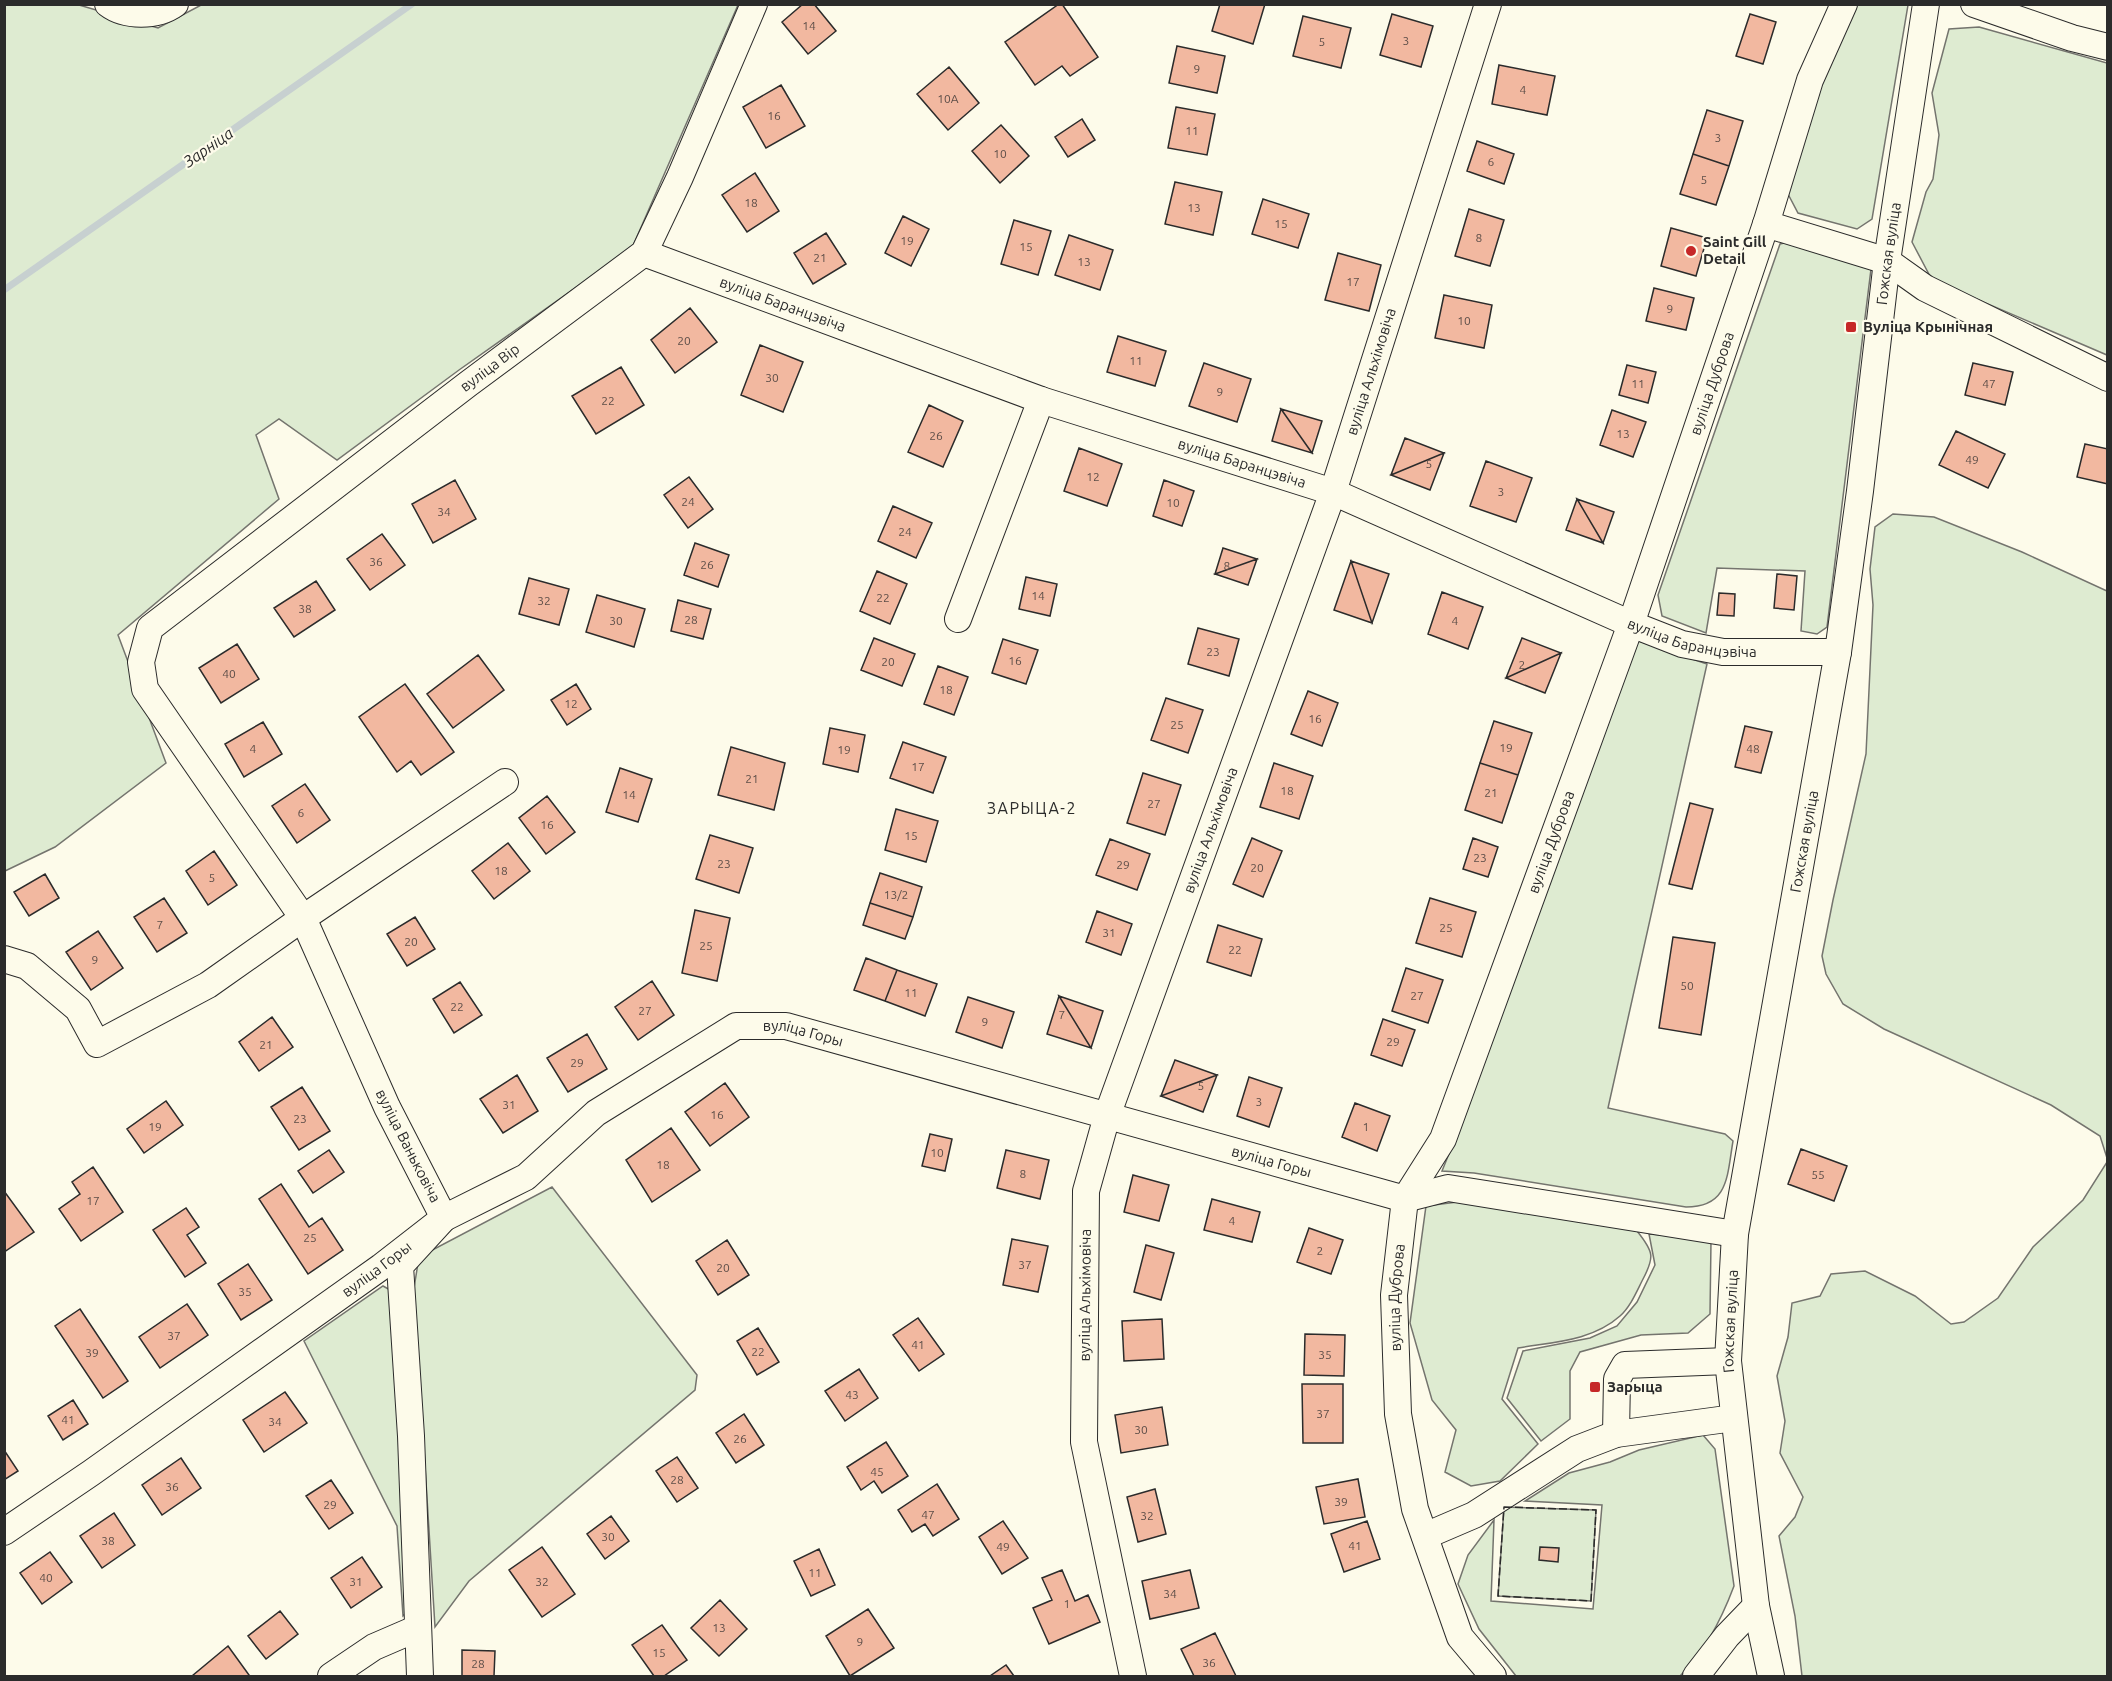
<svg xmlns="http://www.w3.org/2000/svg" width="2112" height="1681" font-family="Ubuntu,sans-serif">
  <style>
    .green { fill: #deebd1; stroke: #74746e; stroke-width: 1.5 }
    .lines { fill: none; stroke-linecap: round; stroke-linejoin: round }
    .stream { stroke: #c7d0d0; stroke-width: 7 }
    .building { fill: #f2b8a0; stroke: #2b2b2b; stroke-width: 1.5 }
    .minor-casing { stroke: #2b2b2b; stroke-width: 28 }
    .minor { stroke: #fdfbea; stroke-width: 26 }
    .fence { stroke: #2b2b2b; stroke-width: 1.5; stroke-dasharray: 8 3; stroke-linecap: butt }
    .poi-dot { fill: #c62828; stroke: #fdfbea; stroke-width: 2 }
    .labels { text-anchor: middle; stroke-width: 4.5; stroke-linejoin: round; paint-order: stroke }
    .number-label { font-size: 12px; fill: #5d4e48 }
    .poi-label { font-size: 15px; font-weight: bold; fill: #2b2b2b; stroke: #fdfbea; text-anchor: start }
    .street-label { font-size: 15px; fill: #2b2b2b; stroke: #fdfbea }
    .water-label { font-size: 16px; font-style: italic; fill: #2b2b2b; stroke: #fdfbea }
    .neighbourhood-label { font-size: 16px; letter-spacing: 1.5px; fill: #2b2b2b; stroke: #fdfbea }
  </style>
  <rect width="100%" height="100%" fill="#fdfbea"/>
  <path class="green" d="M203,4L738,5L632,248L459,370L337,460L279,419L256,435L279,499L118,635L166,763L55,847L5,871V5H79L158,28Z
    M1854,5H1908L1872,219L1857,229L1798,213L1788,194L1814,102Z
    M1979,27L2107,63V355L1932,280L1912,242L1926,192L1933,179L1939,135L1932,93L1949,29Z
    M1788,242L1871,269L1827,627L1817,634L1801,631L1805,571L1717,568L1706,633L1662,616L1658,595L1780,244Z
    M1893,514L1934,517L2022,552L2107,591V1158L2100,1136L2051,1105L1884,1029L1843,1004L1826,974L1822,956L1833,900L1866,754L1873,605L1870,569L1875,527Z
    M1636,640L1707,664L1608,1108L1725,1134L1733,1141C1727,1176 1729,1207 1686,1207L1474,1173L1442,1171L1466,1112Z
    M2107,1162V1676H1802L1795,1616L1779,1536L1795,1517L1803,1497L1780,1453L1785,1421L1777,1376L1788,1337L1792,1303L1820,1296L1831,1274L1865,1271L1915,1296L1951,1324L1964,1322L1998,1298L2033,1247L2083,1200Z
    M552,1187L697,1375L695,1390L469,1581L435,1627L414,1288L419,1257Z
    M1473,1200L1637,1231C1654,1252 1655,1257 1642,1281C1636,1293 1630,1307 1620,1316C1592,1341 1553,1342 1518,1348L1502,1399L1538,1444L1500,1481L1471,1486L1445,1472L1456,1430L1432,1400L1410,1323L1426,1206Z
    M1649,1234L1700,1238L1711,1241L1710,1314L1688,1333L1641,1335L1580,1352L1570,1371V1419L1541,1441L1507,1398L1523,1351L1590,1338L1617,1326L1637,1302L1655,1265Z
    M383,1286L392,1291L411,1609L403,1616L397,1526L304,1341Z
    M1703,1435L1715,1449L1734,1586C1722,1618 1704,1653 1680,1676H1516L1479,1629L1458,1584L1468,1555L1494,1520L1491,1601L1593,1609L1602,1505L1525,1501L1569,1473L1610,1462L1639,1450Z
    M1504,1507L1596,1510L1591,1601L1498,1596Z"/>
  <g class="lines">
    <path class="stream" d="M4,290L412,4"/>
  </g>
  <path class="building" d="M803,4H814L836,31L808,54L782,22Z
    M1059,4H1062L1098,57L1070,76L1062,66L1035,85L1005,42Z
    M1220,4H1265L1253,44L1212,31Z
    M1392,14L1433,26L1421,67L1380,55Z
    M1750,14L1776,22L1763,64L1736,56Z
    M1303,16L1351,28L1341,68L1293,56Z
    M1177,46L1225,56L1217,93L1169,83Z
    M1499,65L1555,76L1547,115L1492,104Z
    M949,67L979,103L948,130L917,94Z
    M781,85L805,126L766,148L743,107Z
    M1176,107L1215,114L1207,155L1168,148Z
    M1707,110L1743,121L1729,166L1693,154Z
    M1082,119L1095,140L1068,157L1055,137Z
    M1001,125L1029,156L1000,183L972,151Z
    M1477,141L1514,154L1504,184L1467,171Z
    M1693,154L1729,166L1716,205L1680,194Z
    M755,173L779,211L747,232L722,195Z
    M1175,182L1222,192L1213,235L1165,224Z
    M1263,199L1309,214L1298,248L1252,234Z
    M1469,209L1504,220L1490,266L1455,256Z
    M903,216L929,229L911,266L885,253Z
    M1014,220L1051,231L1038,275L1001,264Z
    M1671,228L1707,238L1696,276L1661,266Z
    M826,233L846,264L813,284L794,253Z
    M1069,235L1113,250L1100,290L1055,275Z
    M1338,253L1381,265L1369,311L1325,300Z
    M1654,288L1694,298L1686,330L1646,321Z
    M1444,295L1492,305L1484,348L1435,338Z
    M690,308L717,342L675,373L651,340Z
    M1118,336L1166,351L1155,386L1107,372Z
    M760,345L803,362L783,412L741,395Z
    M1204,363L1251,379L1237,422L1189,406Z
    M1973,363L2013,372L2005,405L1965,395Z
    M1627,365L1656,372L1648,403L1619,395Z
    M621,367L644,405L596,434L572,396Z
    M929,405L963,421L943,467L908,452Z
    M1281,409L1322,421L1312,453Z
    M1281,409L1312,453L1272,441Z
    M1612,410L1646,422L1633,457L1600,445Z
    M1956,431L2005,454L1988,488L1939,465Z
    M1405,438L1444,453L1391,475Z
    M2085,444L2108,449V484L2077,477Z
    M1079,448L1122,464L1107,506L1064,491Z
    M1444,453L1430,490L1391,475Z
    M1486,461L1532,478L1516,522L1470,506Z
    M689,477L713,509L688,528L664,495Z
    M455,480L476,519L433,543L412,504Z
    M1164,480L1194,491L1182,526L1153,516Z
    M1577,499L1603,543L1566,530Z
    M1577,499L1614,512L1603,543Z
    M893,506L932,523L916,558L878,541Z
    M382,534L405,565L370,590L347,559Z
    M695,543L729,555L718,587L684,575Z
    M1223,548L1257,559L1215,574Z
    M1257,559L1248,585L1215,574Z
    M1351,561L1372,623L1334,610Z
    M1351,561L1389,574L1372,623Z
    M877,571L907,584L890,624L860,611Z
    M1777,574L1797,576L1794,610L1774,608Z
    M1026,577L1057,584L1050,616L1019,609Z
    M529,578L569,589L559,625L519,614Z
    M316,581L335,610L294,637L274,608Z
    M1442,592L1483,607L1468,649L1428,634Z
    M1719,593L1735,594L1734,616L1717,615Z
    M597,595L645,609L634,647L586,632Z
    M678,600L711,609L703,639L671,631Z
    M1198,628L1239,639L1229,676L1188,664Z
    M874,638L915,654L902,686L861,670Z
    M1522,638L1561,653L1506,678Z
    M1003,639L1038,650L1026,684L992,673Z
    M237,644L259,679L221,703L199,668Z
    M1561,653L1545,693L1506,678Z
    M478,655L504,690L453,728L427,694Z
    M938,666L968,677L954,715L924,704Z
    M405,684L454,752L421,775L411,761L397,772L359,717Z
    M576,684L591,709L567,725L551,700Z
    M1308,691L1338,703L1322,746L1291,734Z
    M1166,698L1203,710L1188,753L1151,740Z
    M1494,721L1532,733L1518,775L1480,763Z
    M263,722L282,754L244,777L225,744Z
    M1745,726L1772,732L1761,773L1735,767Z
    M830,728L865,735L858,772L823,764Z
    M903,742L946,757L933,793L890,778Z
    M731,747L785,763L774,810L718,795Z
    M1274,763L1313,776L1299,819L1260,807Z
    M1480,763L1518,775L1502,823L1465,810Z
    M620,768L652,779L638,822L606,812Z
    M1143,773L1181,785L1165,835L1127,823Z
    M305,784L330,820L297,843L272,806Z
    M547,796L575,832L546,854L519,818Z
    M1690,803L1713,809L1692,889L1669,884Z
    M896,809L938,821L926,862L885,850Z
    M710,835L753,848L739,893L696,879Z
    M1252,838L1282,851L1263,897L1233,884Z
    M1473,838L1498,847L1488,877L1463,869Z
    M1110,839L1150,854L1137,890L1096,875Z
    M508,843L530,871L494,899L472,871Z
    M214,851L237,885L208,905L186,871Z
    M880,873L922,887L913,917L870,903Z
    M45,874L59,898L29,916L14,892Z
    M164,898L187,933L157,952L134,917Z
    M1430,898L1476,912L1462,957L1416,943Z
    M870,903L913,917L905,939L863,925Z
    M695,910L730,918L717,981L682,973Z
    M1097,911L1132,924L1121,955L1086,942Z
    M415,917L435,949L407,966L387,934Z
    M1218,925L1262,939L1251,976L1207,962Z
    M98,931L123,968L91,990L66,952Z
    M1673,937L1715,943L1701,1035L1659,1028Z
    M866,958L897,970L885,1001L854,990Z
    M1406,968L1443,980L1428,1023L1392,1011Z
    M897,970L937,984L925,1016L885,1001Z
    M652,981L674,1015L638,1040L615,1007Z
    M460,982L482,1015L454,1033L433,999Z
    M1059,996L1103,1011L1091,1048Z
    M1059,996L1091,1048L1047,1034Z
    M968,997L1014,1012L1002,1048L956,1032Z
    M272,1017L293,1047L259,1071L239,1042Z
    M1383,1019L1415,1030L1402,1066L1371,1055Z
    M587,1034L607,1069L568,1092L547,1058Z
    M1175,1060L1217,1075L1161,1096Z
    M517,1075L538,1111L503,1133L480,1099Z
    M1217,1075L1203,1112L1161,1096Z
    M1249,1077L1282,1088L1269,1127L1237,1116Z
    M725,1083L749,1117L710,1146L685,1112Z
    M302,1087L330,1131L299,1150L271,1107Z
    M166,1101L183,1125L144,1153L127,1129Z
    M1355,1103L1390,1116L1377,1151L1342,1137Z
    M671,1128L700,1170L652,1202L626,1160Z
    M930,1134L952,1139L945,1171L922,1166Z
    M1801,1149L1847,1166L1834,1201L1788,1184Z
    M329,1150L344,1172L313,1193L298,1171Z
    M1006,1150L1049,1160L1040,1199L997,1188Z
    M93,1167L123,1212L81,1241L59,1209L80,1194L72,1182Z
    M1133,1175L1169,1185L1159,1221L1124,1212Z
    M281,1184L309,1227L322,1218L343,1250L308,1274L259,1199Z
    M4,1191L34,1232L4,1252Z
    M1212,1199L1260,1212L1252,1242L1204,1230Z
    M186,1208L199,1227L187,1235L206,1263L185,1277L153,1230Z
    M1309,1228L1343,1240L1331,1274L1297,1262Z
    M1012,1239L1048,1246L1038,1292L1003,1285Z
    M727,1240L749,1275L718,1295L696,1261Z
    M1146,1245L1174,1253L1161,1300L1134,1292Z
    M248,1264L272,1300L241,1320L218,1284Z
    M187,1304L208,1335L160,1368L139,1337Z
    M80,1309L128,1381L103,1398L55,1326Z
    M918,1318L944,1354L919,1371L893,1335Z
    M1162,1319L1164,1359L1124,1361L1122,1321Z
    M758,1328L779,1362L757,1375L737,1341Z
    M1305,1334L1345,1335L1344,1376L1304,1375Z
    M859,1369L878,1398L845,1421L825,1391Z
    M1302,1384H1343V1443H1303Z
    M285,1392L307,1423L264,1452L243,1420Z
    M73,1400L88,1424L63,1440L48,1416Z
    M1162,1407L1168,1445L1121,1453L1115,1415Z
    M744,1414L764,1445L736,1463L716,1433Z
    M886,1442L908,1476L882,1493L874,1481L861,1490L847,1467Z
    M4,1450L18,1471L4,1480Z
    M677,1457L698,1488L677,1502L656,1471Z
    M181,1458L201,1488L162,1515L142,1485Z
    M1358,1479L1365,1517L1324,1524L1316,1487Z
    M331,1480L353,1513L329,1529L306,1496Z
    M937,1484L959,1519L933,1536L925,1524L912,1532L898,1510Z
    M1155,1489L1166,1534L1138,1542L1127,1497Z
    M114,1513L135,1545L102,1568L80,1536Z
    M611,1516L629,1541L605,1559L587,1534Z
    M1003,1521L1028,1558L1002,1574L979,1537Z
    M1367,1521L1380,1559L1344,1572L1331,1534Z
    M542,1547L575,1594L542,1617L509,1570Z
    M1540,1547L1559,1548L1558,1562L1539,1560Z
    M819,1549L835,1585L811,1596L794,1561Z
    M50,1552L72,1582L42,1604L20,1573Z
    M362,1557L382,1587L351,1608L331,1578Z
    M1062,1570L1075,1601L1088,1595L1100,1622L1049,1644L1033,1608L1052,1600L1042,1578Z
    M1190,1570L1199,1608L1150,1619L1142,1581Z
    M720,1600L747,1629L719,1656L691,1628Z
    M868,1609L894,1648L850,1676L826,1636Z
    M280,1611L298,1634L266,1659L248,1636Z
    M662,1625L687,1660L664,1676H654L632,1645Z
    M1215,1633L1236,1676H1194L1181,1649Z
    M228,1646L249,1675L247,1676H192Z
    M462,1650L495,1651L494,1676H462Z
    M1006,1665L1014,1676H990Z"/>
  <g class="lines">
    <defs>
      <g id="minor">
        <path d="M108,4C125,17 157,17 175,4"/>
        <path d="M1974,4L2072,38L2108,47"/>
        <path d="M1766,224L1887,261L1925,288L2108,378"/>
        <path id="s1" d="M644,253L1041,400L1333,492L1631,624L1682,644L1723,652H1838"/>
        <path d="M958,619L1041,400"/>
        <path d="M4,959L27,966L78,1009L97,1044L208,985L303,918L505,782"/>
        <path d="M1616,1434L1617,1379L1625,1365L1728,1361"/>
        <path id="s2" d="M4,1532L91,1473L381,1267L444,1218L526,1177L596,1113L736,1026H786L1405,1199L1448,1188L1735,1234"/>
        <path d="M1425,1536L1474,1515L1577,1449L1616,1434L1734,1418"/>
        <path d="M331,1676L374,1647L418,1628"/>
        <path id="s3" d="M420,1676L411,1436L400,1266L444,1218L387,1107L303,918L145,689L141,662L150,628L468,384L644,253L680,177L754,4"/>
        <path id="s4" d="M1133,1676L1084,1442L1086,1191L1107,1116L1333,492L1488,4"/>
        <path id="s5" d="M1493,1676L1460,1637L1415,1509L1398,1414L1394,1295L1405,1199L1443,1139L1631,624L1766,224L1810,80L1844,4"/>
        <path d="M1696,1676L1727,1636L1756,1606"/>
        <path id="s6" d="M1771,1676L1756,1606L1728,1361L1735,1234L1838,652L1860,491L1887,261L1926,4"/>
      </g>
    </defs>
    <use href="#minor" class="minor-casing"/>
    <use href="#minor" class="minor"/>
    <path class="fence" d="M1504,1507L1596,1510L1591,1601L1498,1596Z"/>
  </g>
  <g class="poi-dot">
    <circle cx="1691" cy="251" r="6"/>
    <rect x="1845" y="321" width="12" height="12" rx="3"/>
    <rect x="1589" y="1381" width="12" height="12" rx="3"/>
  </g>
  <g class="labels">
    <g class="number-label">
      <text x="809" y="30">14</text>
      <text x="1406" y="45">3</text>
      <text x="1322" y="46">5</text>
      <text x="1197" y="73">9</text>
      <text x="1523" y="94">4</text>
      <text x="948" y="103">10А</text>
      <text x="774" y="120">16</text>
      <text x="1192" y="135">11</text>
      <text x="1718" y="142">3</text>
      <text x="1000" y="158">10</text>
      <text x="1491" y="166">6</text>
      <text x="1704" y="184">5</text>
      <text x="751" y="207">18</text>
      <text x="1194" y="212">13</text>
      <text x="1281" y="228">15</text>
      <text x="1479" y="242">8</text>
      <text x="907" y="245">19</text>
      <text x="1026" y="251">15</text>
      <text x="820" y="262">21</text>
      <text x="1084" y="266">13</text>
      <text x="1353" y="286">17</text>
      <text x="1670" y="313">9</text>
      <text x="1464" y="325">10</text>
      <text x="684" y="345">20</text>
      <text x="1136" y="365">11</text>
      <text x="772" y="382">30</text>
      <text x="1638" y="388">11</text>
      <text x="1989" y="388">47</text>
      <text x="1220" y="396">9</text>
      <text x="608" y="405">22</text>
      <text x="1623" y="438">13</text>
      <text x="936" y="440">26</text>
      <text x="1972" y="464">49</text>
      <text x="1429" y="468">5</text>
      <text x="1093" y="481">12</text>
      <text x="1501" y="496">3</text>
      <text x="688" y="506">24</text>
      <text x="1173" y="507">10</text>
      <text x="444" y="516">34</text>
      <text x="905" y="536">24</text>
      <text x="376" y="566">36</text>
      <text x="707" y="569">26</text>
      <text x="1227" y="570">8</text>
      <text x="1038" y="600">14</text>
      <text x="883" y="602">22</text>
      <text x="544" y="605">32</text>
      <text x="305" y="613">38</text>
      <text x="691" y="624">28</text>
      <text x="616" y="625">30</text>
      <text x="1455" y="625">4</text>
      <text x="1213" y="656">23</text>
      <text x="1015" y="665">16</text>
      <text x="888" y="666">20</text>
      <text x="1522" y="669">2</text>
      <text x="229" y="678">40</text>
      <text x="946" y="694">18</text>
      <text x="571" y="708">12</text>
      <text x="1315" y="723">16</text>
      <text x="1177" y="729">25</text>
      <text x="1506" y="752">19</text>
      <text x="253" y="753">4</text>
      <text x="1753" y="753">48</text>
      <text x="844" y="754">19</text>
      <text x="918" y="771">17</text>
      <text x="752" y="783">21</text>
      <text x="1287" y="795">18</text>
      <text x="1491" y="797">21</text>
      <text x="629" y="799">14</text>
      <text x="1154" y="808">27</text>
      <text x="301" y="817">6</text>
      <text x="547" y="829">16</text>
      <text x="911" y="840">15</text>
      <text x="1480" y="862">23</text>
      <text x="724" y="868">23</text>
      <text x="1123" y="869">29</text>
      <text x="1257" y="872">20</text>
      <text x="501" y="875">18</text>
      <text x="212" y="882">5</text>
      <text x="896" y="899">13/2</text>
      <text x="160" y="929">7</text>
      <text x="1446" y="932">25</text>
      <text x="1109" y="937">31</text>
      <text x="411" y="946">20</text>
      <text x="706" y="950">25</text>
      <text x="1235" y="954">22</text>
      <text x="95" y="964">9</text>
      <text x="1687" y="990">50</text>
      <text x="911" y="997">11</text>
      <text x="1417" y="1000">27</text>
      <text x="457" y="1011">22</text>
      <text x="645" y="1015">27</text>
      <text x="1062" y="1019">7</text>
      <text x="985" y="1026">9</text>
      <text x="1393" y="1046">29</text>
      <text x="266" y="1049">21</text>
      <text x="577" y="1067">29</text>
      <text x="1201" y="1090">5</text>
      <text x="1259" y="1106">3</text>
      <text x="509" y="1109">31</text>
      <text x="717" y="1119">16</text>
      <text x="300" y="1123">23</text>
      <text x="155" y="1131">19</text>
      <text x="1366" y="1131">1</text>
      <text x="937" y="1157">10</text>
      <text x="663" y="1169">18</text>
      <text x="1023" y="1178">8</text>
      <text x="1818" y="1179">55</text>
      <text x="93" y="1205">17</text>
      <text x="1232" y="1225">4</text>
      <text x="310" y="1242">25</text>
      <text x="1320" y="1255">2</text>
      <text x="1025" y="1269">37</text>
      <text x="723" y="1272">20</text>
      <text x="245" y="1296">35</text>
      <text x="174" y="1340">37</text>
      <text x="918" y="1349">41</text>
      <text x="758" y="1356">22</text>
      <text x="92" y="1357">39</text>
      <text x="1325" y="1359">35</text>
      <text x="852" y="1399">43</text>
      <text x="1323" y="1418">37</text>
      <text x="68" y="1424">41</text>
      <text x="275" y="1426">34</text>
      <text x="1141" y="1434">30</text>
      <text x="740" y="1443">26</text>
      <text x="877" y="1476">45</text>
      <text x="677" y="1484">28</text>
      <text x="172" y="1491">36</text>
      <text x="1341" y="1506">39</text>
      <text x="330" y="1509">29</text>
      <text x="928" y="1519">47</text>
      <text x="1147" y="1520">32</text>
      <text x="608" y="1541">30</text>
      <text x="108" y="1545">38</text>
      <text x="1355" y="1550">41</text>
      <text x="1003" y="1551">49</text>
      <text x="815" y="1577">11</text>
      <text x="46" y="1582">40</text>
      <text x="356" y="1586">31</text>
      <text x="542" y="1586">32</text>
      <text x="1170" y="1598">34</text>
      <text x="1067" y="1608">1</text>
      <text x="719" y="1632">13</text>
      <text x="860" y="1646">9</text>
      <text x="659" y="1657">15</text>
      <text x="1209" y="1667">36</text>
      <text x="478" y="1668">28</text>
    </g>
    <g class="poi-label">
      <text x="1703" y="247">Saint Gill<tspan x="1703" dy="17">Detail</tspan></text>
      <text x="1863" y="332">Вуліца Крынічная</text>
      <text x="1607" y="1392">Зарыца</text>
    </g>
    <g class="street-label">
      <text dy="5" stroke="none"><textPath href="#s6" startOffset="1438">Гожская вуліца</textPath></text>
      <text dy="5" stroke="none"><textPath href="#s1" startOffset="148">вуліца Баранцэвіча</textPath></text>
      <text dy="5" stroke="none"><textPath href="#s3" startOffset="1576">вуліца Вір</textPath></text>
      <text dy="5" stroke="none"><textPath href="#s4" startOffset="1358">вуліца Альхімовіча</textPath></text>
      <text dy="5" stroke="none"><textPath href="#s5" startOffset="1372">вуліца Дуброва</textPath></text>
      <text dy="5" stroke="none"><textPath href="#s1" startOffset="634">вуліца Баранцэвіча</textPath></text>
      <text dy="5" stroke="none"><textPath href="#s1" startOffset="1119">вуліца Баранцэвіча</textPath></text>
      <text dy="5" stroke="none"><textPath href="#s4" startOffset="872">вуліца Альхімовіча</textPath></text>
      <text dy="5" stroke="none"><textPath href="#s5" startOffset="886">вуліца Дуброва</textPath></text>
      <text dy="5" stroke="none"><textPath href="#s6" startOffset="844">Гожская вуліца</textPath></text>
      <text dy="5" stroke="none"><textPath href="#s2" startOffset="960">вуліца Горы</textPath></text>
      <text transform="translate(408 1146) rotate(63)" y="5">вуліца Ваньковіча</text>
      <text dy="5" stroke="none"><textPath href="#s2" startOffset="1446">вуліца Горы</textPath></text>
      <text dy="5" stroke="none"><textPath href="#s2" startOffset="456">вуліца Горы</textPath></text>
      <text dy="5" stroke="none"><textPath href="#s4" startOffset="386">вуліца Альхімовіча</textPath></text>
      <text dy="5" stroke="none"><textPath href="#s5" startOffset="400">вуліца Дуброва</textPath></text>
      <text dy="5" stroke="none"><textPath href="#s6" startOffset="358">Гожская вуліца</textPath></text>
    </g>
    <g class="water-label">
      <text transform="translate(208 147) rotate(-35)" y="6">Зарніца</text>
    </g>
    <g class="neighbourhood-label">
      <text x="1032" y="814">ЗАРЫЦА-2</text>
    </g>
  </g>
  <rect width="2112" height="1681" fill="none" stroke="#2b2b2b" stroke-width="12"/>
</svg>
